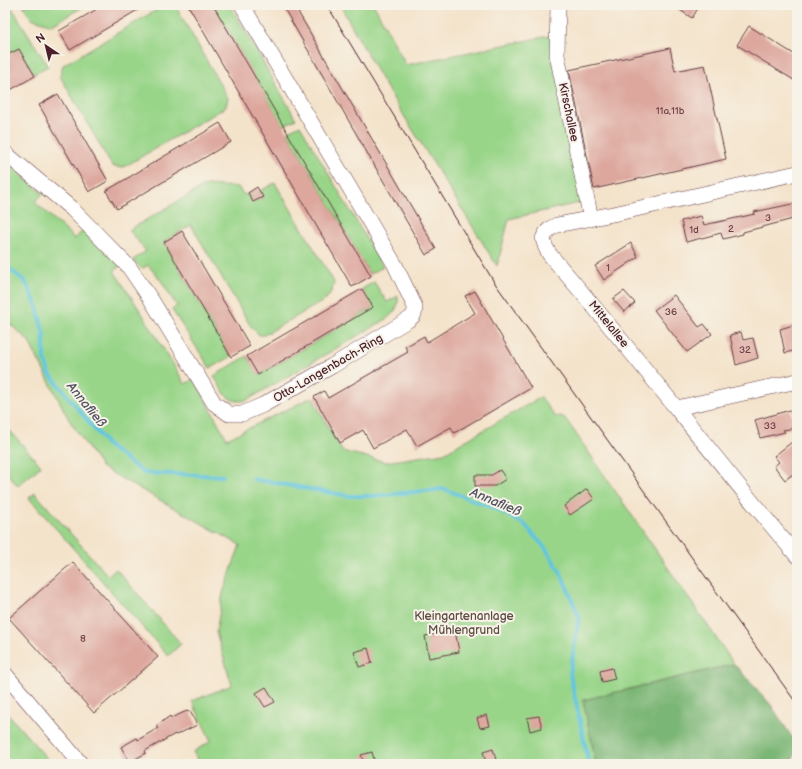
<svg xmlns="http://www.w3.org/2000/svg" width="802" height="769" font-family="'Balsamiq Sans',sans-serif">
  <style>
    .green { fill: #99d589; stroke: #727a5a }
    .forest { fill: #7ab675; stroke: #626a50 }
    .lines { fill: none; stroke-linecap: round; stroke-linejoin: round }
    .stream { stroke: #61c5df; stroke-width: 4 }
    .building { fill: #dda79e }
    .minor-casing { stroke: #643c43; stroke-width: 16 }
    .minor { stroke: #fff; stroke-width: 15 }
    .tram { stroke: #4a1f2b; stroke-width: 1 }
    .labels { text-anchor: middle; stroke-width: 4; stroke-linejoin: round; paint-order: stroke }
    .number-label { font-size: 10px; fill: #6f4148 }
    .street-label { font-size: 12px; fill: #4a1f2b; stroke: #f7f3e8 }
    .park-label { font-size: 12px; fill: #5e4c42; stroke: #f7f3e8 }
    .water-label { font-size: 13px; font-style: italic; fill: #515161; stroke: #f7f3e8 }
  </style>
  <rect width="100%" height="100%" fill="#f7f3e8"/>
  <filter id="ink" filterUnits="userSpaceOnUse"><feTurbulence type="fractalNoise" baseFrequency=".025" numOctaves="2"/><feDisplacementMap in="SourceGraphic" scale="8" xChannelSelector="R" yChannelSelector="G"/><feConvolveMatrix kernelMatrix="1 2 1 2 8 2 1 2 1" color-interpolation-filters="sRGB"/></filter>
  <filter id="wash" filterUnits="userSpaceOnUse"><feTurbulence type="fractalNoise" baseFrequency=".012" numOctaves="4" result="noise"/><feDisplacementMap in="SourceGraphic" scale="16" xChannelSelector="R" yChannelSelector="G"/><feGaussianBlur stdDeviation="0.9" result="paint"/><feColorMatrix in="noise" values="0 0 0 0 0 0 0 0 0 0 0 0 0 0 0 0 0 1.4 0 .05"/><feComposite in="paint" operator="in"/></filter>
  <g filter="url(#wash)">
    <rect width="100%" height="100%" fill="#f4e3cb"/>
    <path class="green" d="M5,5H10L48,66L34,74L19,49L11,53L5,43Z
      M23,5H86L52,25L31,18Z
      M165,5H175L228,98L226,107L122,168L112,166L60,76L63,65Z
      M213,5H230L296,119L283,126Z
      M340,5H374L406,65L553,35L583,202L509,219L497,266L380,77Z
      M300,125L383,267L370,274L287,132Z
      M5,161L43,194L35,202L75,239L83,230L120,266L114,271L143,315L185,384L194,379L227,439L312,397L342,451L386,462L444,453L541,397L555,417L560,416L565,418L734,664L584,700L596,764H200L193,752L211,741L192,701L232,685L216,632L223,593L240,545L101,467L68,418L28,340L12,326L5,316Z
      M275,183L334,282C333,290 330,294 325,300L264,335H259L250,325L191,225L164,242L231,357L210,368L172,310L177,306L162,282L148,265L142,269L133,260L146,251L129,230L206,185L238,187L242,193L245,195L248,193L253,202L263,197L260,191Z
      M374,282L387,302L398,296C399,308 394,313 385,320L247,400C227,405 223,391 214,376L247,356L259,375L372,308L362,289Z
      M5,425L41,466L18,486L5,471Z
      M35,493L108,576L116,569L181,644L168,656L29,498Z
      M5,711L52,764H5Z"/>
    <path class="forest" d="M734,664L771,705L797,745C797,754 794,759 786,764H596L583,700Z"/>
    <g class="lines">
      <path class="stream" d="M5,266L25,281L37,306L44,336V356L49,373L109,447L144,473L223,476
        M253,479L349,496H374L444,489L498,510L524,524L546,549L561,573L579,617L570,674L589,764"/>
    </g>
    <g id="blocks">
      <path class="building" d="M104,5H146L70,50L59,31Z
        M188,5H213L371,276L352,287Z
        M282,5H294L436,249L426,255Z
        M672,5H700L692,18Z
        M749,26L797,56V82L737,45Z
        M670,48L675,71L705,65L726,159L594,189L569,70Z
        M19,49L35,76L5,93V56Z
        M58,94L108,181L89,192L39,105Z
        M220,123L231,142L117,209L106,191Z
        M257,187L263,197L253,202L248,193Z
        M797,203V218L743,232V234L723,239L721,233L686,242L681,221L701,216L704,225L755,214L754,212Z
        M182,231L250,346L231,357L164,242Z
        M631,243L638,257L604,280L595,266Z
        M362,289L373,307L258,375L247,356Z
        M475,291L531,388L454,433L451,427L417,446L407,429L373,448L363,430L340,443L314,397L324,391L328,398L408,352L405,347L424,336L427,342L475,313L465,296Z
        M624,291L635,303L624,312L613,299Z
        M674,295L699,327L704,324L712,334L687,352L654,310Z
        M797,324V350L785,353L780,329Z
        M741,332L743,340L753,338L758,358L736,365L730,335Z
        M790,410L795,428L783,430L785,432L760,438L755,420Z
        M792,442L797,448V471L785,480L774,466L779,462L774,456Z
        M500,470L506,479L495,486H475V475H492Z
        M587,489L594,499L570,515L564,506Z
        M73,562L158,657L94,713L9,618Z
        M455,630L459,652L429,658L425,636Z
        M368,648L372,663L359,667L354,652Z
        M612,668L615,679L602,682L600,671Z
        M266,687L275,702L265,707L256,693Z
        M187,711L188,712L190,711L197,725L176,735L175,734L145,751L146,753L130,762L121,747L137,738L138,740L158,728L156,726L170,716L171,718Z
        M487,715L490,726L480,728L477,718Z
        M539,716L542,728L530,731L527,718Z
        M493,749L496,760L486,763L483,752Z
        M372,752L375,764H364L361,755Z"/>
    </g>
  </g>
  <g filter="url(#ink)">
    <use href="#blocks" fill-opacity="0" stroke="#643c43" stroke-width="1"/>
    <g class="lines">
      <defs>
        <path id="minor" d="M558,5L557,55L591,219
          M5,153L72,209L129,267L152,301L214,403L229,414H242L263,405L332,366L408,320C414,316 415,314 415,307L395,265L242,5
          M797,173L618,213L557,225C550,228 546,231 543,239L546,248L550,255C635,353 713,457 797,556
          M677,408L797,381
          M5,674L81,764"/>
      </defs>
      <use href="#minor" class="minor-casing"/>
      <use href="#minor" class="minor"/>
      <path class="tram" d="M327,5L494,282L797,704"/>
    </g>
  </g>
  <g class="labels">
    <g class="number-label">
      <text x="670" y="114">11a,11b</text>
      <text x="768" y="221">3</text>
      <text x="731" y="232">2</text>
      <text x="694" y="233">1d</text>
      <text x="608" y="271">1</text>
      <text x="671" y="315">36</text>
      <text x="745" y="353">32</text>
      <text x="770" y="429">33</text>
      <text x="83" y="642">8</text>
    </g>
    <g class="street-label">
      <text transform="translate(569 112) rotate(78)" y="4">Kirschallee</text>
      <text transform="translate(609 324) rotate(51)" y="4">Mittelallee</text>
      <text transform="translate(328 368) rotate(-30)" y="4">Otto-Langenbach-Ring</text>
    </g>
    <g class="park-label">
      <text x="464" y="620">Kleingartenanlage<tspan x="464" dy="14">Mühlengrund</tspan></text>
    </g>
    <g class="water-label">
      <text transform="translate(87 404) rotate(51)" y="5">Annafließ</text>
      <text transform="translate(496 501) rotate(23)" y="5">Annafließ</text>
    </g>
  </g>
  <rect width="802" height="769" fill="none" stroke="#f7f3e8" stroke-width="20"/>
  <g transform="translate(46 46) rotate(325)" stroke="#f7f3e8" stroke-width="3" paint-order="stroke">
  <path d="M0-3L7 15L0 10L-7 15Z" fill="#4a1f2b"/>
  <text y="-6" font-size="11" font-weight="bold" text-anchor="middle" fill="#4a1f2b">N</text>
  </g>
</svg>
